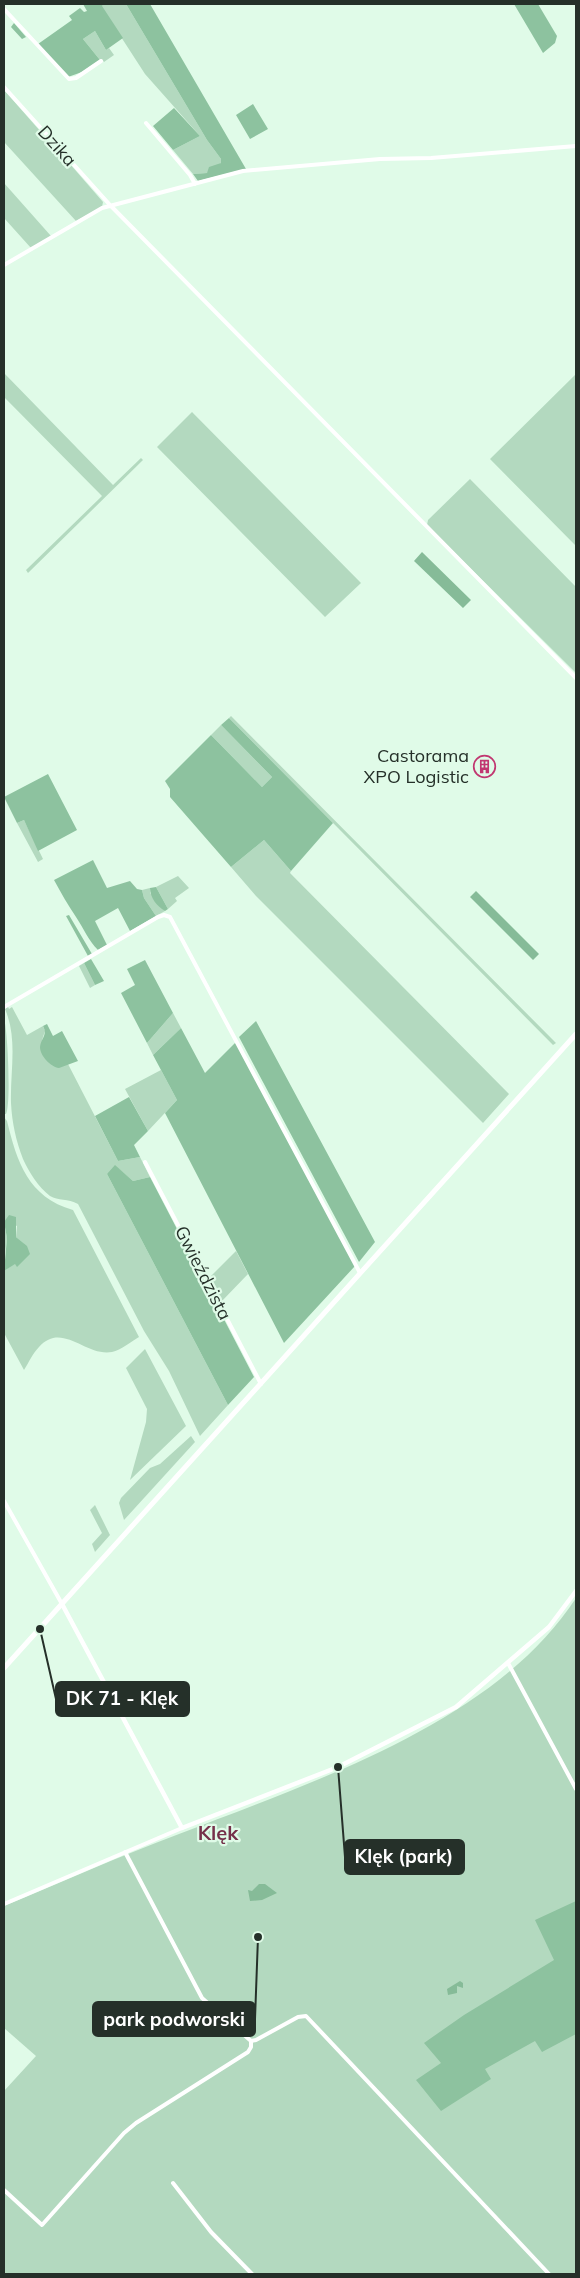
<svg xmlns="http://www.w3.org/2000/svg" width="580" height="2278" font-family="Mulish,sans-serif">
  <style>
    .green { fill: #b3d9bf }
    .forest { fill: #8dc29f }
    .water { fill: #86bb98 }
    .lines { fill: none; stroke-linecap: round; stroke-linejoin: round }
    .minor { stroke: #fff; stroke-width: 4 }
    .tertiary { stroke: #fff; stroke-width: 4.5 }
    .secondary { stroke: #fff; stroke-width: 5 }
    .labels { text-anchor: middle; stroke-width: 4.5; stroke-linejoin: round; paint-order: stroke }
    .street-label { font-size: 18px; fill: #253029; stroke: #e0fbe8 }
    .poi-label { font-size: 18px; fill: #253029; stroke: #e0fbe8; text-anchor: end }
    .quarter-label { font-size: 20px; font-weight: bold; fill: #75304a; stroke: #e0fbe8 }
    .leader { fill: none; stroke: #253029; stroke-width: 2 }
    .callout-dot { fill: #253029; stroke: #e0fbe8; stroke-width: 2 }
    .callout { fill: #253029; stroke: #253029; stroke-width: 2 }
    .callout-label { font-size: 19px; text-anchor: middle; font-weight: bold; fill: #fff }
  </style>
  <rect width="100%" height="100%" fill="#e0fbe8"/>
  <path class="green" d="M103,4H126L207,140L221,159V163L207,173L193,174L173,150L200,136L145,74L101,6Z
    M95,31L106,50L109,48L114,55L104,62L102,59L100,60L83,39Z
    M4,90L41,132L40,134L55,150L57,149L103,202L102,207L76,221L4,142Z
    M4,183L51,236L31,248L4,218Z
    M4,373L113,485L141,458L143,460L28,573L26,570L102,496L4,397Z
    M576,374V546L490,459Z
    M192,412L361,583L325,617L157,447Z
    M470,479L576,587V673L427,525L428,520Z
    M231,716L556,1043L553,1045L229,718Z
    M221,725L272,777L262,787L211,735Z
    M24,820L43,859L38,862L17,823Z
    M264,840L291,871L290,873L509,1094L483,1123L256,896L231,867Z
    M178,876L189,888L175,898L177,901L168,909L156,887Z
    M150,888V893L165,911L156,916L144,898L142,890Z
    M84,963L95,985L90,988L79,966Z
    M8,1007L9,1009L12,1007L27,1035L43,1026L45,1031L42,1040L68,1064L118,1161L140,1157L150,1177L133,1181L119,1169L107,1174L228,1405L200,1436L169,1371L144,1331L78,1204C68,1198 58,1201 50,1196C38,1187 29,1172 23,1159C16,1141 12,1123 11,1103C10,1071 18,1039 5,1009Z
    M173,1013L181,1028L153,1055L147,1043Z
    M4,1019C8,1030 11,1106 6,1114H4Z
    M161,1070L177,1100L148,1131L125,1089Z
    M4,1117L7,1121C17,1162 28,1197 73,1210L139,1337C132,1341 121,1350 112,1352C86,1357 62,1321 39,1347C33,1353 29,1362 24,1370L4,1333V1271L15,1263L17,1266L24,1244L16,1237L17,1226L4,1221L7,1238L4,1262Z
    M236,1251L248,1274L221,1302L209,1278Z
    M145,1349L186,1426L130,1480L146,1422L147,1409L126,1368Z
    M191,1436L195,1442L124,1520L119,1503L121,1498L150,1468L160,1464Z
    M95,1505L110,1535L95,1552L92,1544L102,1533L90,1510Z
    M576,1598V2274H4V2091L36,2056L4,2028V1906C62,1882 120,1856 179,1834C312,1782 495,1723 576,1598Z"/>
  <path class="forest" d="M83,4H103L102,6L123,38L106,50L95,31L83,39L100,60L82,72L68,77L38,44L72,20L69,16L80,8L84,12L87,11Z
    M126,4H150L246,169L198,181L193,174L207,173L209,167L221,163V159L207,140Z
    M514,4H538L557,36L555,43L543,53Z
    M14,23L26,37L22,39L11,27Z
    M253,104L268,129L250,139L236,115Z
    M174,108L200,136L173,150L153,126Z
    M229,718L333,823L291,871L264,840L231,867L170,797V789L165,781L211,735L262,787L272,777L221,725Z
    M48,774L77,830L38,851L24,820L17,823L4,797Z
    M93,860L107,888L130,881L137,889L142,890L144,898L156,916L130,931L118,908L95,921L107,945L98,950C88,940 84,929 76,917C68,905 61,893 54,880Z
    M156,887L168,909L165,911C157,906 150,898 150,888Z
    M69,915L92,954L88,956L66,916Z
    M91,959L104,981L95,985L84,963Z
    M145,960L173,1013L147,1043L121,993L135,985L127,969Z
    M256,1021L375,1242L359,1262L239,1037Z
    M47,1024L53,1036L62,1031L78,1061L59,1068C51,1067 40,1056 40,1047C41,1038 48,1035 43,1026Z
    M181,1028L205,1073L236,1042L355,1266L284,1343L165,1113L177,1100L153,1055Z
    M129,1097L148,1131L134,1145L140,1157L118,1161L95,1116Z
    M115,1165L133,1181L150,1177L254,1377L228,1405L107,1174Z
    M9,1215L16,1217V1237L27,1246L30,1254L17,1267L15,1264L4,1271L7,1238L4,1222Z
    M576,1901V2034L542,2052L535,2041L485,2069L491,2079L441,2111L416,2080L441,2063L424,2043L464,2015L554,1960L535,1920Z"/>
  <path class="water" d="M422,552L471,600L463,608L414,561Z
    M476,891L539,954L533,960L470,897Z
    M259,1884H265L277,1893L262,1900L250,1901L248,1890L252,1891Z
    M460,1981L463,1983V1988L457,1986V1993L448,1995L447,1989Z"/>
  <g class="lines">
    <path class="minor" d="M4,9L69,79L76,78L101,61
      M4,87L110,205L576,678
      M146,123L190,175L195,184
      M4,265L102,208L243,171L380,159L431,158L576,146
      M4,1007L158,917L164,915L170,917L360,1273
      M145,1162L261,1384
      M4,1501L62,1604
      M508,1663L576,1789
      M125,1852L202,1998L251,2041L256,2040L298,2017L306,2016L549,2274
      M4,1904L182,1828
      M173,2183L211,2232L252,2274
      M4,2190L42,2225L124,2133L136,2123L248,2052L251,2047V2041"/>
    <path class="tertiary" d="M62,1604L182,1828L338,1767L456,1707L549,1627L576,1591"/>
    <path class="secondary" d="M4,1668L576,1034"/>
  </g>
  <defs>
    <symbol id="building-ring" viewBox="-11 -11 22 22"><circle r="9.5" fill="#e0fbe8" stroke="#c13771" stroke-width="1.5"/><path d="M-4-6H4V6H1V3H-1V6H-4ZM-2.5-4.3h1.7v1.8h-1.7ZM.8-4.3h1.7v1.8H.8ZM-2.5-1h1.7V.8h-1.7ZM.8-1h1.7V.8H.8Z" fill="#c13771"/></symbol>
  </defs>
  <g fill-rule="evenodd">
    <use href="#building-ring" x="472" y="754" width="25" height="25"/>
  </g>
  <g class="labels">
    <g class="street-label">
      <text transform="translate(57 146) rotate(48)" y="6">Dzika</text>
      <text transform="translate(203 1273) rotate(63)" y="6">Gwieździsta</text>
    </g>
    <g class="poi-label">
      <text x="469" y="762">Castorama<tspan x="469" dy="21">XPO Logistic</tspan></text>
    </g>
    <g class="quarter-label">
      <text x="218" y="1840">Klęk</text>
    </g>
  </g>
  <path class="leader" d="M40 1629L56 1699M338 1767L345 1857M258 1937L255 2019"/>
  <g class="callout-dot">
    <circle cx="40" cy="1629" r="5"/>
    <circle cx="338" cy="1767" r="5"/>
    <circle cx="258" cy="1937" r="5"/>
  </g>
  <g class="callout">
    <rect x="56" y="1682" width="133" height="34" rx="5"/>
    <rect x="345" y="1840" width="119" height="34" rx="5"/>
    <rect x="93" y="2002" width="162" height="34" rx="5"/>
  </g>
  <g class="callout-label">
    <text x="122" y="1705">DK 71 - Klęk</text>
    <text x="404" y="1863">Klęk (park)</text>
    <text x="174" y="2026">park podworski</text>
  </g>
  <rect width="580" height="2278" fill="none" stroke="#253029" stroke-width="10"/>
</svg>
